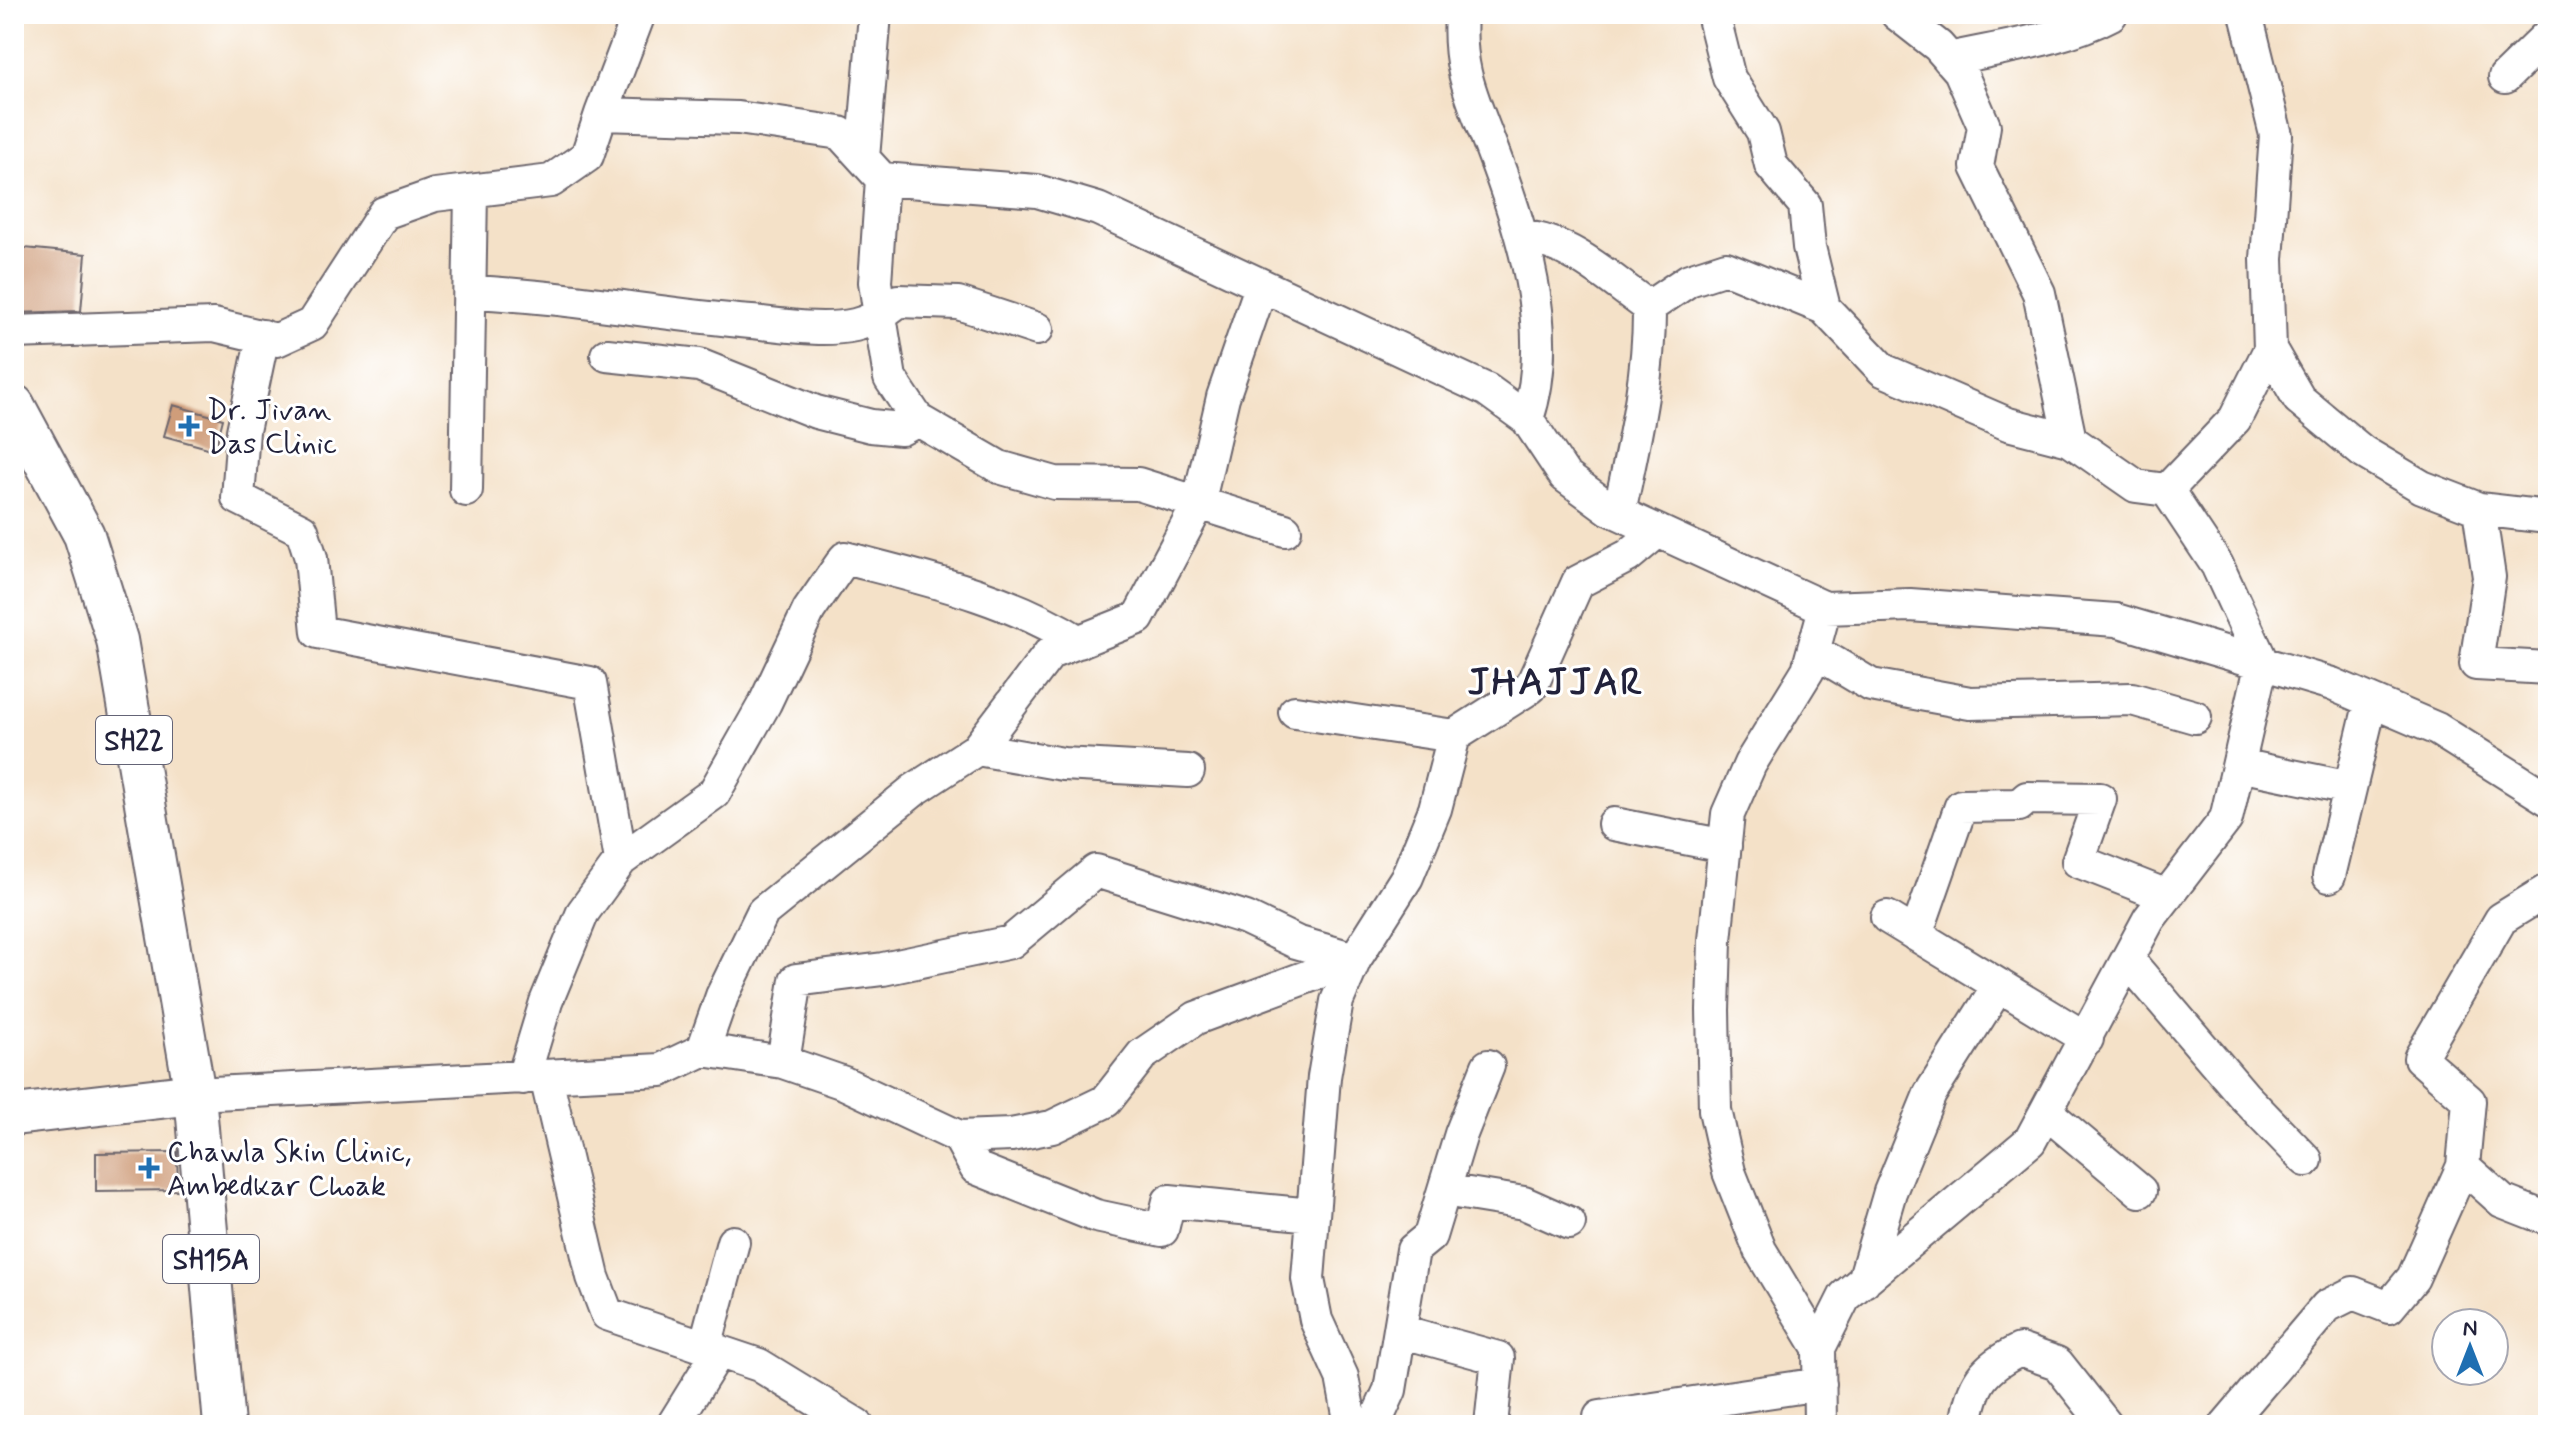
<svg xmlns="http://www.w3.org/2000/svg" width="2562" height="1439" font-family="Mynerve,sans-serif">
  <style>
    .building { fill: #cf9d7a }
    .lines { fill: none; stroke-linecap: round; stroke-linejoin: round }
    .minor-casing { stroke: #6c656c; stroke-width: 36 }
    .major-casing { stroke: #6c656c; stroke-width: 44 }
    .minor { stroke: #fff; stroke-width: 32 }
    .major { stroke: #fff; stroke-width: 40 }
    .poi-dot { fill: #1f6fb2; stroke: #fff; stroke-width: 3 }
    .labels { text-anchor: middle; stroke-width: 6; stroke-linejoin: round; paint-order: stroke }
    .shield { fill: #fff; stroke: #646476; stroke-width: 2 }
    .shield-label { font-size: 28px; font-weight: bold; fill: #22223b }
    .poi-label { font-size: 30px; fill: #22223b; stroke: #fff; text-anchor: start }
    .district-label { font-size: 38px; font-weight: bold; letter-spacing: 2px; fill: #22223b; stroke: #fff }
  </style>
  <rect width="100%" height="100%" fill="#fff"/>
  <filter id="ink" filterUnits="userSpaceOnUse"><feTurbulence type="fractalNoise" baseFrequency=".0125" numOctaves="2"/><feDisplacementMap in="SourceGraphic" scale="16" xChannelSelector="R" yChannelSelector="G"/><feConvolveMatrix kernelMatrix="1 2 1 2 8 2 1 2 1" color-interpolation-filters="sRGB"/></filter>
  <filter id="wash" filterUnits="userSpaceOnUse"><feTurbulence type="fractalNoise" baseFrequency=".006" numOctaves="4" result="noise"/><feDisplacementMap in="SourceGraphic" scale="32" xChannelSelector="R" yChannelSelector="G"/><feGaussianBlur stdDeviation="1.8" result="paint"/><feColorMatrix in="noise" values="0 0 0 0 0 0 0 0 0 0 0 0 0 0 0 0 0 1.4 0 .05"/><feComposite in="paint" operator="in"/></filter>
  <g filter="url(#wash)">
    <rect width="100%" height="100%" fill="#f4e1c8"/>
    <g id="blocks">
      <path class="building" d="M14,247L86,254L81,311L14,313Z
        M173,405L223,419L215,450L164,436Z
        M177,1152L178,1190L96,1191V1153Z"/>
    </g>
  </g>
  <g filter="url(#ink)">
    <use href="#blocks" fill-opacity="0" stroke="#6c656c" stroke-width="2"/>
    <g class="lines">
      <defs>
        <path id="minor" d="M1461,14C1457,71 1473,98 1492,150C1523,231 1556,334 1527,419
          M1713,14L1729,78L1763,132L1771,165L1805,205L1809,247L1824,308
          M1897,14L1938,46L1960,71L1984,126L1977,167L2039,293L2070,440
          M2246,14L2276,135L2267,259L2270,349L2299,399L2363,452L2422,487L2479,509L2548,517
          M1949,59C2003,47 2062,40 2111,14
          M2505,77L2548,35
          M601,114L639,14
          M863,158L875,14
          M882,179L875,282L880,316L890,378L918,420L999,467L1055,483L1138,484L1285,530
          M1524,237C1572,242 1611,280 1649,307C1650,376 1633,446 1619,513
          M470,292C564,296 657,314 751,322C784,325 822,332 855,325C872,321 885,312 898,301L958,303L1037,329
          M1649,307L1689,280L1726,268L1824,308L1883,370L2008,424L2070,440L2136,486L2167,490L2217,565L2262,662L2226,819L2149,919L2030,1141L1845,1296L1819,1348
          M14,332L214,325L277,340L312,324L384,213L435,195L551,181L587,156L601,114L738,118L840,133L882,179L1037,191L1098,209L1487,390L1527,419L1565,476L1610,509L1825,608L1910,605L2116,620L2332,684L2437,729L2548,799
          M263,336L243,431L238,498L302,530L311,558L318,632L590,683L621,860
          M607,355L699,365L816,412L871,426L901,429L918,420
          M466,490L471,191
          M2167,490L2235,419L2270,349
          M2479,509L2489,577L2476,664L2548,668
          M1814,651L1871,685L1970,703L2132,699L2195,717
          M1295,712L1454,736
          M977,749L1063,764L1188,771
          M2239,765L2350,788
          M1614,824L1725,846
          M2329,876L2371,701
          M1887,917L2087,1039
          M1916,935L1961,806L2019,805L2027,798L2100,799L2078,861L2167,896
          M2128,960L2244,1096L2306,1160
          M703,1050L783,1062L844,1083L959,1137L1011,1135L1052,1127L1106,1101L1142,1055L1196,1018L1355,959
          M783,1062L796,980L883,969L1011,942L1096,871L1246,918L1296,942L1355,959
          M546,1077L593,1277L607,1314L759,1365L857,1425
          M523,1078L546,1002L583,912L621,860L714,793L765,703L809,610L845,558C926,579 1008,597 1079,642
          M195,1094L661,1070L703,1050L722,996L763,912L914,790L977,749L1050,653L1138,618L1198,505L1223,397L1261,287
          M2046,1112L2140,1191
          M959,1137L976,1168L1096,1216L1162,1230L1169,1201L1312,1215
          M2463,1166L2502,1201L2548,1219
          M1444,1190L1524,1203L1569,1223
          M1864,1281L1890,1192L1930,1094L1999,985
          M1400,1331L1498,1358L1491,1425
          M705,1347L733,1242
          M1600,1417L1820,1384
          M673,1425L719,1351
          M1351,1425L1342,1377L1316,1320L1308,1279L1324,1077L1337,1001L1355,959L1407,877L1435,809L1454,736L1531,687L1578,582L1628,556L1658,531
          M1374,1425L1390,1390L1413,1250L1430,1236L1461,1134L1488,1066
          M1820,1425L1819,1348L1760,1250L1729,1172L1715,1110L1713,1010L1715,940L1728,814L1750,764L1808,670L1825,608
          M1966,1425C1972,1384 1982,1368 2020,1350L2057,1363L2106,1425
          M2226,1425L2327,1306L2353,1293L2389,1307L2413,1278L2463,1166L2469,1101L2420,1058L2501,919L2548,890"/>
        <path id="major" d="M14,405L84,535L117,640L195,1094L224,1425
          M14,1115L195,1094"/>
      </defs>
      <use href="#minor" class="minor-casing"/>
      <use href="#major" class="major-casing"/>
      <use href="#minor" class="minor"/>
      <use href="#major" class="major"/>
    </g>
  </g>
  <g class="poi-dot">
    <path d="M185 414h8v8h8v8h-8v8h-8v-8h-8v-8h8z"/>
    <path d="M145 1156h8v8h8v8h-8v8h-8v-8h-8v-8h8z"/>
  </g>
  <g class="labels">
    <g class="shield">
      <rect x="96" y="716" width="76" height="48" rx="6"/>
      <rect x="163" y="1235" width="96" height="48" rx="6"/>
    </g>
    <g class="shield-label">
      <text x="134" y="750">SH22</text>
      <text x="211" y="1269">SH15A</text>
    </g>
    <g class="poi-label">
      <text x="207" y="419">Dr. Jivan<tspan x="207" dy="34">Das Clinic</tspan></text>
      <text x="167" y="1161">Chawla Skin Clinic,<tspan x="167" dy="34">Ambedkar Choak</tspan></text>
    </g>
    <g class="district-label">
      <text x="1556" y="694">JHAJJAR</text>
    </g>
  </g>
  <rect width="2562" height="1439" fill="none" stroke="#fff" stroke-width="48"/>
  <g transform="translate(2470 1347)"><circle r="38" fill="#ffffff" stroke="#a7a7b1" stroke-width="2"/>
  <path d="M0-6L14 30L0 20L-14 30Z" fill="#1f6fb2"/>
  <text y="-12" font-size="22" font-weight="bold" text-anchor="middle" fill="#22223b">N</text>
  </g>
</svg>
